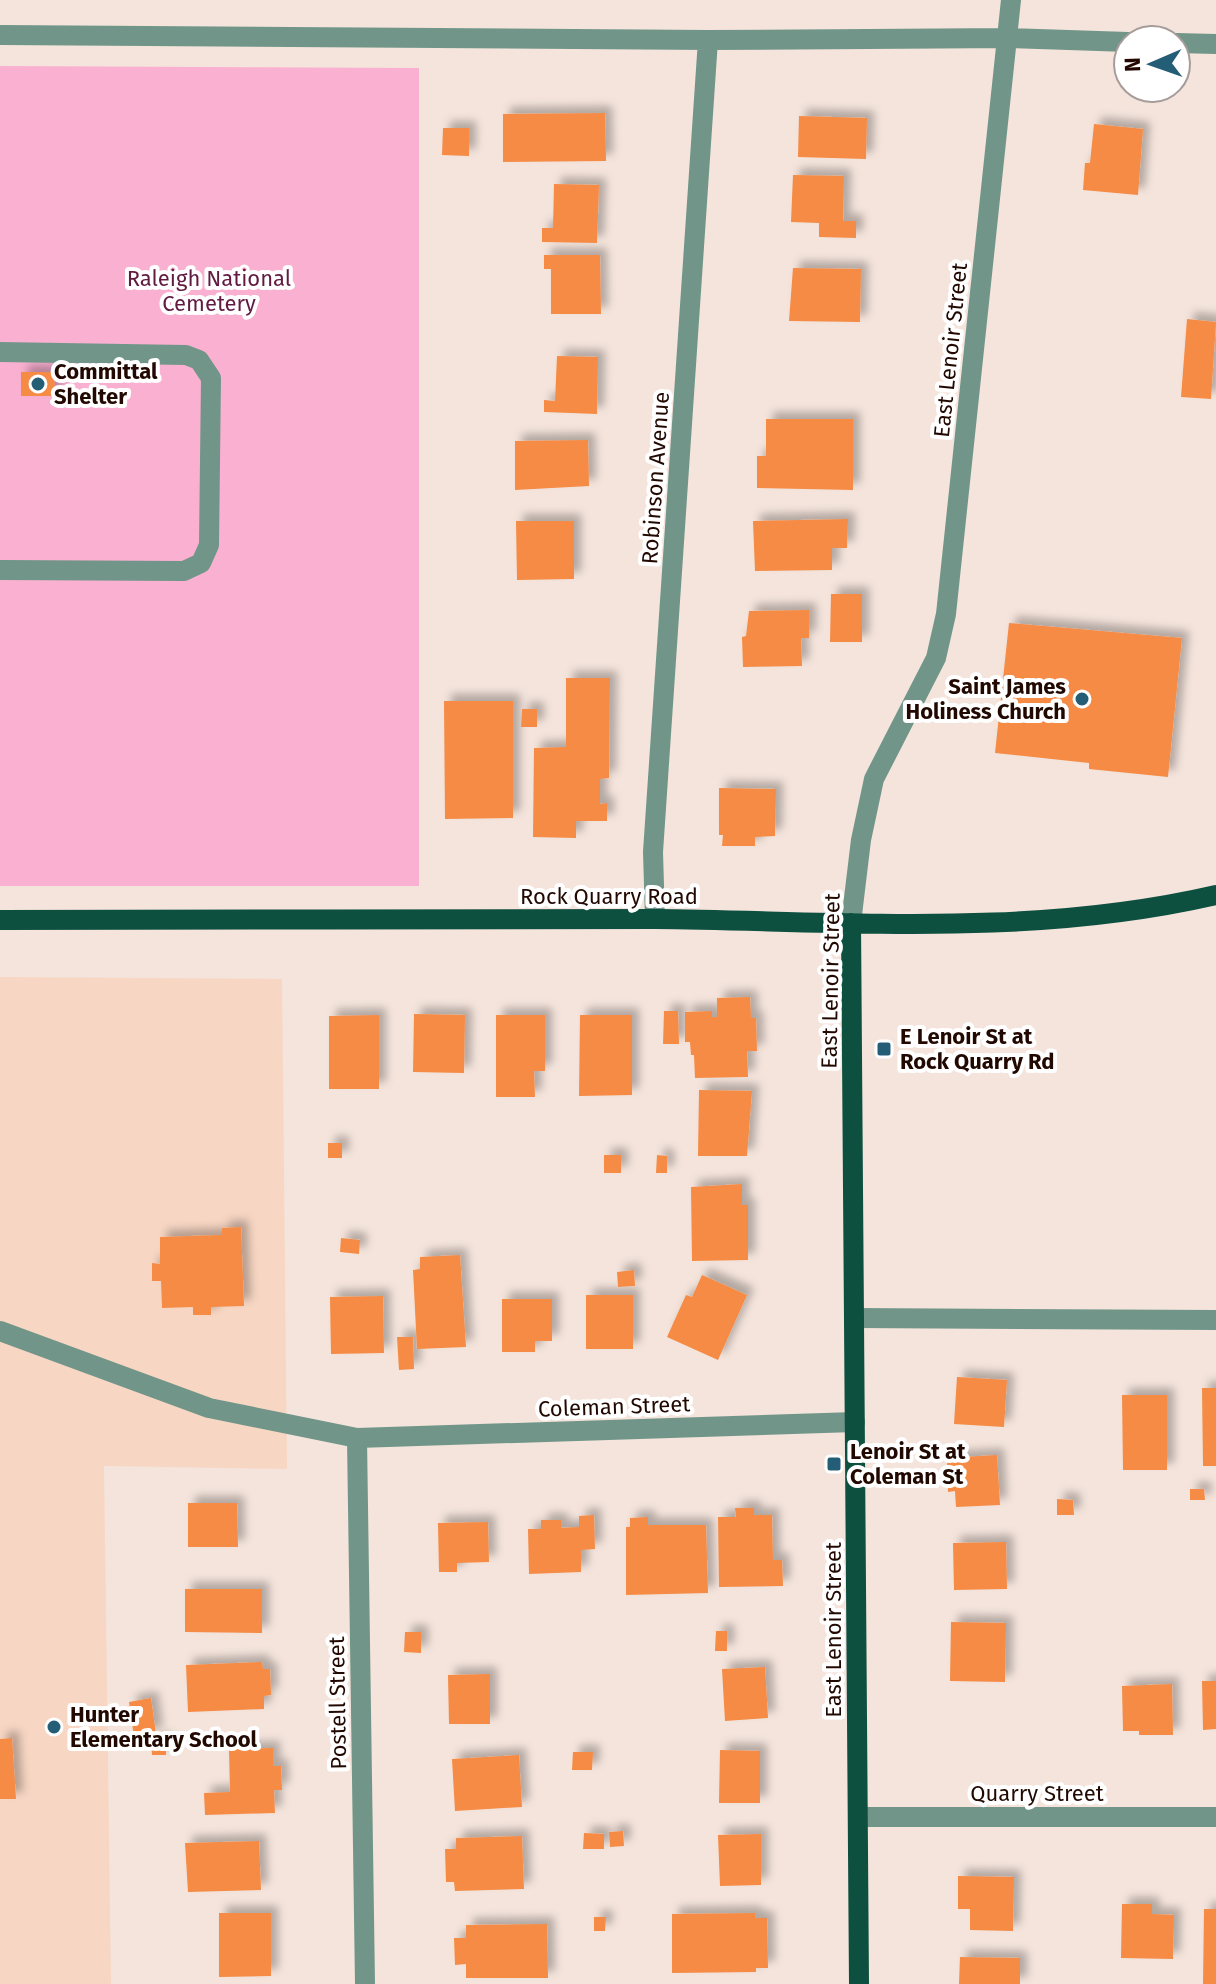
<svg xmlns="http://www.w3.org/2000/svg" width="1216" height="1984" font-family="'Fira Sans',sans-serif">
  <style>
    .built { fill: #f7d6c3 }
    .green { fill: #fab0d0 }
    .building { fill: #f58b45; filter: url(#shadow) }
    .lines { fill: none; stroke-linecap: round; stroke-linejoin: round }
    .minor { stroke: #719689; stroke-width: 20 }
    .major { stroke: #0d5040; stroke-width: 20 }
    .poi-dot { fill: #245d76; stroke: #fff; stroke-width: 3 }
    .labels { text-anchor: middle; stroke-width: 8; stroke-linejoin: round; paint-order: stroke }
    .park-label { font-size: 22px; fill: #611a40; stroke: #fff }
    .street-label { font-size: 22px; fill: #210800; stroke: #fff }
    .poi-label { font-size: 22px; font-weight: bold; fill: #210800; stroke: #fff; text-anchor: start }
  </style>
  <defs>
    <filter id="shadow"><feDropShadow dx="7" dy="-7" stdDeviation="4" flood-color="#0004"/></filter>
  </defs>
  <rect width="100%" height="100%" fill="#f4e4dc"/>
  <path class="built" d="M0,977L282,979L287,1469L104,1466L111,1984H0Z"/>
  <path class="green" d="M0,66L419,68V886H0Z"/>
  <path class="building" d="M605,113L606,161L503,162V114Z
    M799,116L867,118L866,159L798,157Z
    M1094,124L1143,129L1138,195L1083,190L1085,163H1090Z
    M443,128H469V156L442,155Z
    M793,175L844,176L843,221H856V238L819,237V223L791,222Z
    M554,184L599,185L597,243L542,242V228H553Z
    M544,255H600L601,314H551V269H544Z
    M793,268L861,269L860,322L789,321Z
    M1187,319L1216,322L1211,399L1181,397Z
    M557,356L598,357L597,414L544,412V400L555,401Z
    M21,372H54L55,396H21Z
    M766,419H853V490L757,488V456H766Z
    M588,440L589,486L515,490V441Z
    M848,519L847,548H832V570L755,571L753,521Z
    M516,521H574V579L517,580Z
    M831,594H862V642H830Z
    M809,610V638H801L802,666L743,667L742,637L746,636L749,611Z
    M1009,623L1182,638L1168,777L1089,769V763L995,753Z
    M566,678H610L609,778L600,779V804L607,803V821H576V838L533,837L534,748L566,747Z
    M444,701H513V818L445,819Z
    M522,709H537V727H521Z
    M719,788L776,789L775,836L755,837V846H722L723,835H719Z
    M750,997L751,1018H756L757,1051H747L748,1077L695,1078L694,1055H691L690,1042H685V1012L712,1011V1017H717V998Z
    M664,1011H678L679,1044H663Z
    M414,1014L465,1015L464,1073L413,1072Z
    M379,1015V1089H329V1016Z
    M496,1015H545V1071H534L535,1097H496Z
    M580,1015H632V1095L579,1096Z
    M699,1090L752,1091L747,1156H698Z
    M328,1143H342V1158H328Z
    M604,1155H621V1173H604Z
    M657,1155L667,1156V1173H656Z
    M742,1184V1205H748V1260L692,1261L691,1187Z
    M241,1227L244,1306L211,1307V1315H193V1307L162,1308L161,1281H152V1263L160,1264V1237L222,1235V1228Z
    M341,1238L360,1240L359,1254L340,1252Z
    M460,1255L466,1347L417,1349L413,1270L420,1269V1257Z
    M634,1270L635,1286L618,1287L617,1272Z
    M702,1275L747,1295L718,1360L667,1337L686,1295L692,1297Z
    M586,1295H633V1349H586Z
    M383,1296L384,1353L331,1354L330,1297Z
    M502,1299H552V1341H535V1352H502Z
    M397,1337H413L414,1369L399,1370Z
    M957,1377L1007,1380L1004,1427L954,1424Z
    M1202,1388H1216V1466H1203Z
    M1122,1395H1167V1470H1123Z
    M997,1455L1000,1505L956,1507L955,1491L948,1492L947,1458Z
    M1190,1489H1204L1205,1500H1190Z
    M1057,1499L1073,1500L1074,1515H1057Z
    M188,1503H237L238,1547H188Z
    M735,1508H754V1515H772L773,1560H782L783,1586L719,1587L718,1517H736Z
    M594,1515L595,1549L581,1550V1572L529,1574L528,1529H541V1520H561V1528L579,1527V1516Z
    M648,1517V1525H706L708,1593L626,1595V1527H630V1518Z
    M488,1522L489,1562L457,1563V1572H439L438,1523Z
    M1006,1542L1007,1589L954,1590L953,1543Z
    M185,1589H262V1633L185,1632Z
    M951,1622L1006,1623L1005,1682L950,1681Z
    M716,1631H727V1651H715Z
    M405,1632H421V1653L404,1652Z
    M262,1662L263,1669H270L271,1695L264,1696V1709L188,1712L186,1665Z
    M765,1667L768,1718L725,1721L722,1669Z
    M490,1674V1724H449L448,1675Z
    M1202,1681H1216V1729L1203,1730Z
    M1172,1684L1173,1735H1139V1731H1123L1122,1686Z
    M151,1698L156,1734L134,1737L129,1702Z
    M12,1738L16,1799H0V1739Z
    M166,1740V1755H152L151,1741Z
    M273,1748V1766H281L282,1790H274L275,1813L205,1815L204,1793L230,1792L229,1749Z
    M720,1750L760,1751V1803H719Z
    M573,1752H593L592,1770H572Z
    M519,1755L522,1807L455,1811L452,1759Z
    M623,1831L624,1846L610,1847L609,1832Z
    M584,1833L604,1834V1849H583Z
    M761,1834V1885L720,1886L718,1835Z
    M522,1836L524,1889L455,1891L454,1882H446L445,1849H456V1838Z
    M259,1841L261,1890L188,1892L185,1843Z
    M958,1876L1014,1877L1013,1931L970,1930V1909H958Z
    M1122,1904H1152V1914L1174,1915L1173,1959L1121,1958Z
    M1204,1909H1216V1984H1203Z
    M219,1913H271V1976L219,1977Z
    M755,1913V1918H767L768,1968H756V1972L672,1973V1914Z
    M594,1917H606L605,1931H594Z
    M547,1924L548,1978H466V1964L455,1965L454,1938H466V1925Z
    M960,1957L1020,1958V1984H959Z"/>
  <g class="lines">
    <path class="minor" d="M0,35L708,40L1008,38L1128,42
      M1176,43L1216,44
      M0,352L186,355L199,360L211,378L209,545L201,563L184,571L0,570
      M655,919L653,852L708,40
      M851,923L861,840L874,779L936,658L946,614L1011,0
      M854,1318L1216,1320
      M0,1331L209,1408L357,1438
      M858,1817H1216
      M365,1984L357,1438L855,1422"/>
    <path class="major" d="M0,920C218,921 437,918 655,919C844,921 1030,938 1216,895
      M851,923L859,1984"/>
  </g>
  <g class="poi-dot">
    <circle cx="38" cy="384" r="8"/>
    <circle cx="1082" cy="699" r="8"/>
    <rect x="876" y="1041" width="16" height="16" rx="4"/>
    <rect x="826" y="1456" width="16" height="16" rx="4"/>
    <circle cx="54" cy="1727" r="8"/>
  </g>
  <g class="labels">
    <g class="park-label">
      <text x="209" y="286">Raleigh National<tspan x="209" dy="25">Cemetery</tspan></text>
    </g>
    <g class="street-label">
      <text transform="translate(950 350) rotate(-84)" y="8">East Lenoir Street</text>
      <text transform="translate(655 478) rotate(-86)" y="8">Robinson Avenue</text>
      <text x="609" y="904">Rock Quarry Road</text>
      <text transform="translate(830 981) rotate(-89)" y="8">East Lenoir Street</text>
      <text transform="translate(614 1406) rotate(-2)" y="8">Coleman Street</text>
      <text transform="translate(833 1630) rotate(-90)" y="8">East Lenoir Street</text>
      <text transform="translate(337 1703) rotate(-91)" y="8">Postell Street</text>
      <text x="1037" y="1801">Quarry Street</text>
    </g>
    <g class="poi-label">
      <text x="54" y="379">Committal<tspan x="54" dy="25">Shelter</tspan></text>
      <text x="1066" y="694" text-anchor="end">Saint James<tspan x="1066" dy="25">Holiness Church</tspan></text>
      <text x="900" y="1044">E Lenoir St at<tspan x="900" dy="25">Rock Quarry Rd</tspan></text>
      <text x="850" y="1459">Lenoir St at<tspan x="850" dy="25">Coleman St</tspan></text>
      <text x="70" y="1722">Hunter<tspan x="70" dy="25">Elementary School</tspan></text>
    </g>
  </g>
  <g transform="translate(1152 64) rotate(268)"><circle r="38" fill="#ffffff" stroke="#a69c99" stroke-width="2"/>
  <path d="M0-6L14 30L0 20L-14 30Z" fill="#245d76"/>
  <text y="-12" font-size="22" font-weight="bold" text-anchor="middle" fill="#210800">N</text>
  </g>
</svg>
